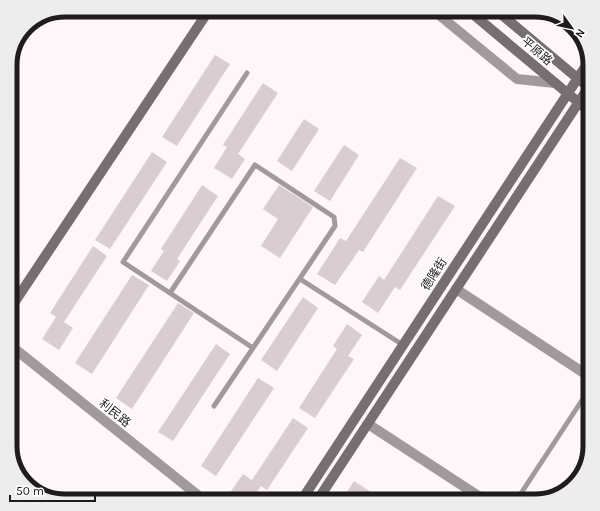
<svg xmlns="http://www.w3.org/2000/svg" width="600" height="511" font-family="Karla,'Noto Sans SC',sans-serif">
  <style>
    .building { fill: #dacdd1 }
    .lines { fill: none; stroke-linecap: round; stroke-linejoin: round }
    .lane { stroke: #a09a9c; stroke-width: 5 }
    .street { stroke: #a09a9c; stroke-width: 10 }
    .secondary { stroke: #766e70; stroke-width: 10 }
    .labels { text-anchor: middle; stroke-width: 3.5; stroke-linejoin: round; paint-order: stroke }
    .street-label { font-size: 12px; fill: #201b1c; stroke: #fff }
    .rim { fill: none; stroke: #201b1c; stroke-width: 5 }
  </style>
  <rect width="100%" height="100%" fill="#fef6f9"/>
  <path class="building" d="M215,55L230,64L177,146L162,137Z
    M263,83L278,93L238,154L245,159L232,179L214,168L227,147L223,145Z
    M304,119L319,129L292,171L277,161Z
    M344,145L359,155L330,201L314,191Z
    M152,152L167,162L110,249L95,240Z
    M400,158L417,168L363,252L359,250L335,285L317,274L340,238L346,241Z
    M202,185L218,196L177,259L180,261L167,281L151,271L164,251L161,249Z
    M279,185L313,207L280,258L261,246L278,219L263,209Z
    M438,196L455,206L400,290L395,287L378,313L362,302L379,276L384,280Z
    M93,246L107,256L64,322L73,328L59,350L42,339L56,317L50,313Z
    M132,275L149,285L92,374L75,363Z
    M303,297L318,308L277,371L261,360Z
    M178,303L194,313L132,409L116,398Z
    M347,324L362,335L348,356L354,359L315,418L299,408L337,349L333,346Z
    M216,344L230,354L173,441L158,432Z
    M258,378L274,388L216,476L201,466Z
    M293,418L308,428L267,490L261,486L251,501H240L229,494L243,474L252,480Z
    M354,481L385,501H341Z"/>
  <g class="lines">
    <path class="lane" d="M247,73L123,262L253,348
      M300,279L403,345
      M170,293L255,165L334,217L335,226L214,406
      M516,501L590,388"/>
    <path class="street" d="M433,10L517,79L555,83
      M456,289L590,377
      M10,345L205,501
      M368,424L486,501"/>
    <path class="secondary" d="M468,10L590,112
      M496,10L582,82
      M10,309L209,10
      M301,501L589,61
      M317,501L590,85"/>
  </g>
  <g class="labels">
    <g class="street-label">
      <text transform="translate(537 51) rotate(40)" y="4">平原路</text>
      <text transform="translate(434 274) rotate(-57)" y="4">德隆街</text>
      <text transform="translate(115 413) rotate(39)" y="4">利民路</text>
    </g>
  </g>
  <path d="M0 0H600V511H0ZM65 17H535A48 48 0 0 1 583 65V446A48 48 0 0 1 535 494H65A48 48 0 0 1 17 446V65A48 48 0 0 1 65 17Z" fill="#ededed" fill-rule="evenodd"/>
  <path class="rim" d="M65 17H535A48 48 0 0 1 583 65V446A48 48 0 0 1 535 494H65A48 48 0 0 1 17 446V65A48 48 0 0 1 65 17Z"/>
  <g transform="translate(572 28) rotate(123)" stroke="#ffffff" stroke-width="3" paint-order="stroke">
  <path d="M0-3L7 15L0 10L-7 15Z" fill="#201b1c"/>
  <text y="-6" font-size="11" font-weight="bold" text-anchor="middle" fill="#201b1c">N</text>
  </g>
  <path d="M10 495v6h85v-6" fill="none" stroke="#201b1c" stroke-width="2"/>
  <text x="16" y="495" font-size="12" fill="#201b1c" stroke="#ffffff" stroke-width="3" paint-order="stroke">50 m</text>
</svg>
